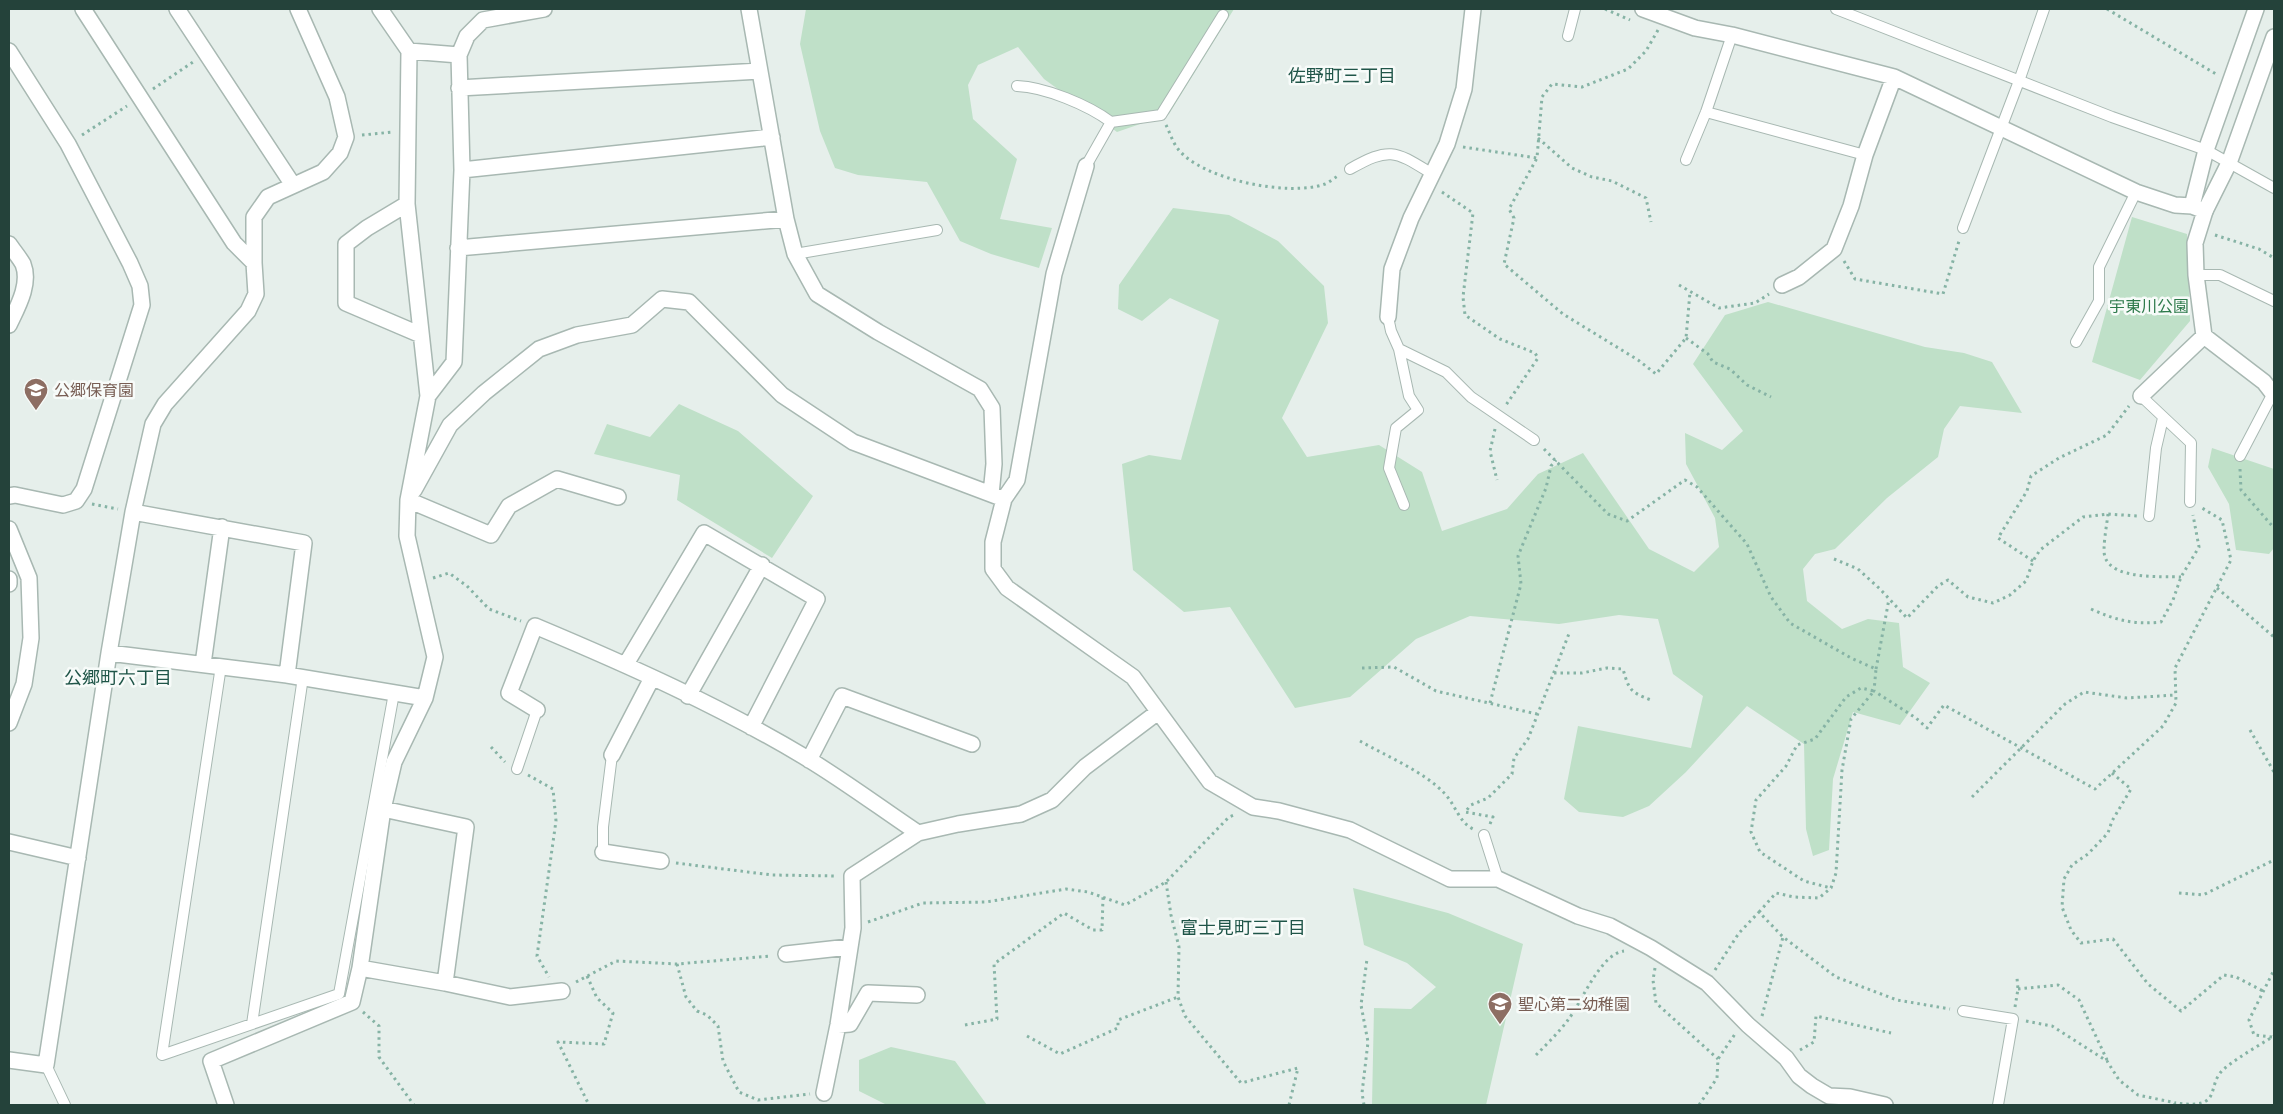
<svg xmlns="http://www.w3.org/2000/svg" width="2283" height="1114" font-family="Lato,'Noto Sans JP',sans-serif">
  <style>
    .green { fill: #bfe0c8 }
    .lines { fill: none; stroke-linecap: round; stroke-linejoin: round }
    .service-casing { stroke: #a8b8b2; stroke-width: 12 }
    .minor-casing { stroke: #a8b8b2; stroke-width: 18 }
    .tertiary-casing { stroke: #a8b8b2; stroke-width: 18 }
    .path { stroke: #86b3a5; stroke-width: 3; stroke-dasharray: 2.5 4; stroke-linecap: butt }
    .service { stroke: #fff; stroke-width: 10 }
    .minor { stroke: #fff; stroke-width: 15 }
    .tertiary { stroke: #fff; stroke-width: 15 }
    .labels { text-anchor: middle; stroke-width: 5; stroke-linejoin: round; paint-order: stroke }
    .park-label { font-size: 16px; fill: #2d7a4b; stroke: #f7fbf9 }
    .education-label { font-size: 16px; fill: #785e54; stroke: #f7fbf9; text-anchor: start }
    .neighbourhood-label { font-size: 18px; fill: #1f5548; stroke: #f7fbf9 }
  </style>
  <rect width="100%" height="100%" fill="#e6efeb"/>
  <path class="green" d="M806,9H1234L1169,114L1117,132L1044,79L1018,47L978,65L968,85L973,119L1017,159L1000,219L1052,228L1039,268L991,254L960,241L927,182L858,175L835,168L820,131L800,44Z
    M1173,208L1229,215L1278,241L1324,286L1328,323L1282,418L1307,457L1379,445L1422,472L1442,531L1507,509L1538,474L1583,453L1649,549L1694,572L1719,547L1715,518L1686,464L1685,433L1722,450L1743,431L1693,364L1725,315L1768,302L1925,347L1964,353L1992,362L2022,413L1960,406L1944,429L1938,457L1887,498L1835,549L1815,554L1803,569L1807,601L1842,629L1868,619L1899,623L1903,667L1930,683L1900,725L1853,712L1833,779L1829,850L1813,856L1806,829L1804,744L1747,706L1686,772L1649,806L1623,817L1579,812L1564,799L1578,726L1691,748L1703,696L1673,674L1658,619L1619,615L1559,624L1470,616L1416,639L1350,697L1295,708L1230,607L1184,612L1133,570L1122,464L1149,455L1181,460L1219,320L1170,298L1142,321L1118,309L1119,285Z
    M2132,217L2187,234L2190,321L2140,380L2092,362Z
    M679,404L738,431L813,496L772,558L677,500L680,475L594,454L607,424L650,437Z
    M2212,448L2274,469V548L2269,554L2236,550L2229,504L2208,467Z
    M1353,888L1448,913L1523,944L1486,1105H1372L1374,1008L1411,1009L1436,987L1407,963L1364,945Z
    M891,1047L955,1061L987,1105H887L859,1091V1060Z"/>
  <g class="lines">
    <defs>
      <path id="service" d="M1836,9L2112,117L2206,150L2274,188
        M1568,36L1575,9
        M1017,86C1045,87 1088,105 1111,122
        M1706,112L1865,155
        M1686,160L1706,112L1732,35
        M1086,166L1111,122L1161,115L1223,15
        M1350,169C1391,146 1395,151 1434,175
        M1963,228L2019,81L2044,9
        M795,254L937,230
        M2196,275H2220L2274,301
        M1388,317L1391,331L1399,349L1446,372L1471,397L1534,440
        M2076,342L2099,301V267L2136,192
        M1399,349L1409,396L1418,410L1396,428L1389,468L1404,505
        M2141,396L2191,443L2190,502
        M2240,456L2273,393
        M2149,516L2156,448L2163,418
        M221,666L162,1055L339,994L394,693
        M517,769L537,710
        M1484,835L1498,879
        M603,852V827L612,755
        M1963,1011L2013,1019L1998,1105
        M252,1024L303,677
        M46,1065L65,1105"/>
      <path id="minor" d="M83,9L234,243L254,263
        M177,9L293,185
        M380,9L409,51L459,55
        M749,9L786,219L795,254L817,294L878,332L980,389L992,408L994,464L991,494
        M1643,9L1695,28L1732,35L1894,77L2136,192L2175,205L2192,206L2205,211L2195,243L2196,275L2204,336L2264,382L2274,395
        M409,51L407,204L428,396
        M459,88L760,71
        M1086,166L1054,274L1017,480L1004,499L993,542V569L1007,588L1133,677L1210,782L1253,807L1279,811L1350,830L1450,879H1498L1578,916L1610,926L1651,948L1707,983L1748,1025L1786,1058L1799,1076L1812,1086L1829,1096L1850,1097L1885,1105
        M462,170L772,137
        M407,204L367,228L346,244V303L421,335
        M2192,206L2206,150L2256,9
        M458,248L786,219
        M1782,285L1799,277L1834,249L1851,206L1865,155L1894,77
        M1388,317L1392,269L1411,218L1447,144L1464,89L1473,9
        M2141,396L2204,336
        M414,490L450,425L484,393L539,349L577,335L632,325L662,299L689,302L782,395L853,442L1004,499
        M408,500L491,535L509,506L557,479L618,497
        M133,512L304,543L287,675
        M9,529L29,578L31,638L24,684L9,723
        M9,579V584
        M109,653L287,675L425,698
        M203,664L222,527
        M626,664L704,533L817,599L751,727
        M688,696L762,565
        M537,710L509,693L535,626C628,665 722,707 808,759C846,782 882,809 918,833L958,824L1021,814L1052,800L1085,767L1158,712
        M612,755L652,678
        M809,760L842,696L972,744
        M9,842L78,858
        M603,852L661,861
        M786,954L849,947
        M360,968L445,983L466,827L383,809
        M445,983L510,997L562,991
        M838,1025L850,1024L868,993L917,995
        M9,1060L46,1065L109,653L133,512L153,424L165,404L248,311L256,294L254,263V217L268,197L323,172L340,153L346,137L337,97L298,9
        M824,1093L838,1025L853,928L852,876L918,833
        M226,1105L211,1061L352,1002L360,968L383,809L394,762L425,698L435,657L407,536L408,500L428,396L454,362L462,170L459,55L467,36L483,20L544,9"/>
      <path id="tertiary" d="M9,51L68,144L130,263L140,286L142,305L84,489L76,501L63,505L15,495L9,496
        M2205,211L2229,163L2274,37
        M9,244C13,250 19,257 23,264C31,284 17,308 9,325"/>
    </defs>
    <use href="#service" class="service-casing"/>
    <use href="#minor" class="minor-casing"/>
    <use href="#tertiary" class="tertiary-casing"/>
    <path class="path" d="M1605,9L1630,20
      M2107,9L2216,74
      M1658,30L1646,51L1628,69L1582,87L1552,84L1542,97L1537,158L1509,209L1514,218L1504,264L1563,314L1638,360L1656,374L1686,338L1690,292
      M153,89L193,62
      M1166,125C1170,133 1173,143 1178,149C1202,180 1290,197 1325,184C1330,182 1334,178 1338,176
      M82,135L127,106
      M362,135L393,132
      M1538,138L1572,168L1592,177L1612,181L1646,198L1651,222
      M1463,147L1537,158
      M1442,192L1473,213L1463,297L1465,315L1500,339L1535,353L1538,358L1506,405
      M2215,235L2259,249L2274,258
      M1844,261L1855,279L1943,294L1959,241
      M1679,285L1719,308L1755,303L1769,294
      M1686,338L1708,354L1713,362L1730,369L1747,385L1771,397
      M1495,429L1490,451L1497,480
      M1544,449L1608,514L1627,521L1685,480L1697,487L1747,544L1771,597L1790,623L1851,658L1876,669L1874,691L1916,718L1927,728L1944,705L2095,789L2163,726L2176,703L2175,668L2231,560L2222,520L2202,508
      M2240,469L2241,490L2274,528
      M92,504L118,509
      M2108,514C2107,524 2102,549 2105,557C2113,580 2161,576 2181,577
      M1834,559L1858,569L1880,589L1907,618L1938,586L1948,580L1968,597L1993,603L2010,595L2026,581L2033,561L2040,550L2083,517L2108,514L2137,516
      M2033,561L1998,538L2027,491L2031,476L2059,458L2107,435L2129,406
      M433,578L449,573L467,586L489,609L521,621
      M2217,588L2274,637
      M2091,609C2115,620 2135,625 2161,622L2173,600L2181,577L2199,547L2193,515
      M1362,668L1394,667L1436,691L1537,714
      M1876,669L1889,599
      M1554,673H1582L1607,668L1623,669C1629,690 1630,692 1651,700
      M1490,703L1521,584L1518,556L1546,488L1551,466L1556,460
      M2250,730L2274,772
      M1360,741C1386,756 1425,772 1445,794C1456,806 1459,822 1473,829
      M491,747L505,762
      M2112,773L2131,789L2112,821L2108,833L2088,854L2072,865L2064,879L2062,907L2071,930L2081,943L2113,939L2148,984L2181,1011L2224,975L2236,977L2263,991
      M528,775L553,789L556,821L537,956L549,977
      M1972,797L2065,704L2084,692L2127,698L2176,695
      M1490,824L1493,817L1465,812L1471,805L1488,798L1512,774L1514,758L1528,739L1570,631
      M676,863L772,875L836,876
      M1166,882L1171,915L1179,947L1178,997L1185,1016L1241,1083L1298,1068L1289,1105
      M2179,893L2203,895L2274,860
      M1759,912L1776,893L1794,897L1819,898L1831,888L1836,873L1842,770L1851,719L1874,691L1861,688L1846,697L1815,739L1797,745L1786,766L1756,800L1751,832L1760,852L1804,881L1831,888
      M868,922L923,903L986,902L1066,889L1088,892L1125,905L1166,882L1229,817L1234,815
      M677,964L686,997L697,1011L707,1015L718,1026L723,1061L739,1092L758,1100L810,1094
      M1655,968L1653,980L1656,1003L1718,1059
      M1715,970L1739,933L1759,912L1783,937L1836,977L1897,1000L1950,1009
      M587,976L597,998L613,1013L604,1044L558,1042L589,1105
      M576,982L616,961L677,964L771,956
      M2018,989L2058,985L2079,1000L2107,1060
      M2015,1007L2018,989L2017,978
      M363,1012L379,1026V1057L414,1105
      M1762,1016L1783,937
      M2026,1021L2052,1026L2107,1061L2119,1080L2138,1095L2176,1103
      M965,1025L997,1019L994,964L1064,913L1093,930H1102L1103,897
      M1027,1036L1060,1054L1118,1028V1020L1178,997
      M2272,1037L2254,1035L2249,1020L2274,970
      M1800,1050L1814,1042L1816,1016L1891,1033
      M1536,1055C1547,1044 1559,1032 1568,1020C1582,1002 1600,954 1624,951
      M1364,1105L1362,1093L1368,1042L1361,1005L1367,959
      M1699,1105L1717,1078L1718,1059L1735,1034
      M2174,1105L2176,1103C2226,1110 2204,1085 2225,1068C2240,1056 2258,1046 2274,1036"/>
    <use href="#service" class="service"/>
    <use href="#minor" class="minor"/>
    <use href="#tertiary" class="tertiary"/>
  </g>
  <defs>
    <symbol id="school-pin" viewBox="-11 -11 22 30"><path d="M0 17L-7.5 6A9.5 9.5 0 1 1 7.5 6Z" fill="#8d6e63" stroke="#f7fbf9"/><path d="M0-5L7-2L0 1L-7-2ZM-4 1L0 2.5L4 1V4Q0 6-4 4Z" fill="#fff"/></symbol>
  </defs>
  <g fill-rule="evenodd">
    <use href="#school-pin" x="22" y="376" width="28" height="38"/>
    <use href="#school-pin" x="1486" y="990" width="28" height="38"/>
  </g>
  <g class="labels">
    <g class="park-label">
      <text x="2149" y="312">宇東川公園</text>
    </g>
    <g class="education-label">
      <text x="54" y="396">公郷保育園</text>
      <text x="1518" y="1010">聖心第二幼稚園</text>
    </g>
    <g class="neighbourhood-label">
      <text x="1342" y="82">佐野町三丁目</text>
      <text x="118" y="684">公郷町六丁目</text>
      <text x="1243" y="934">富士見町三丁目</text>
    </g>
  </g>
  <rect width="2283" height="1114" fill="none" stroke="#24423a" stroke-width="20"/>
</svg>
